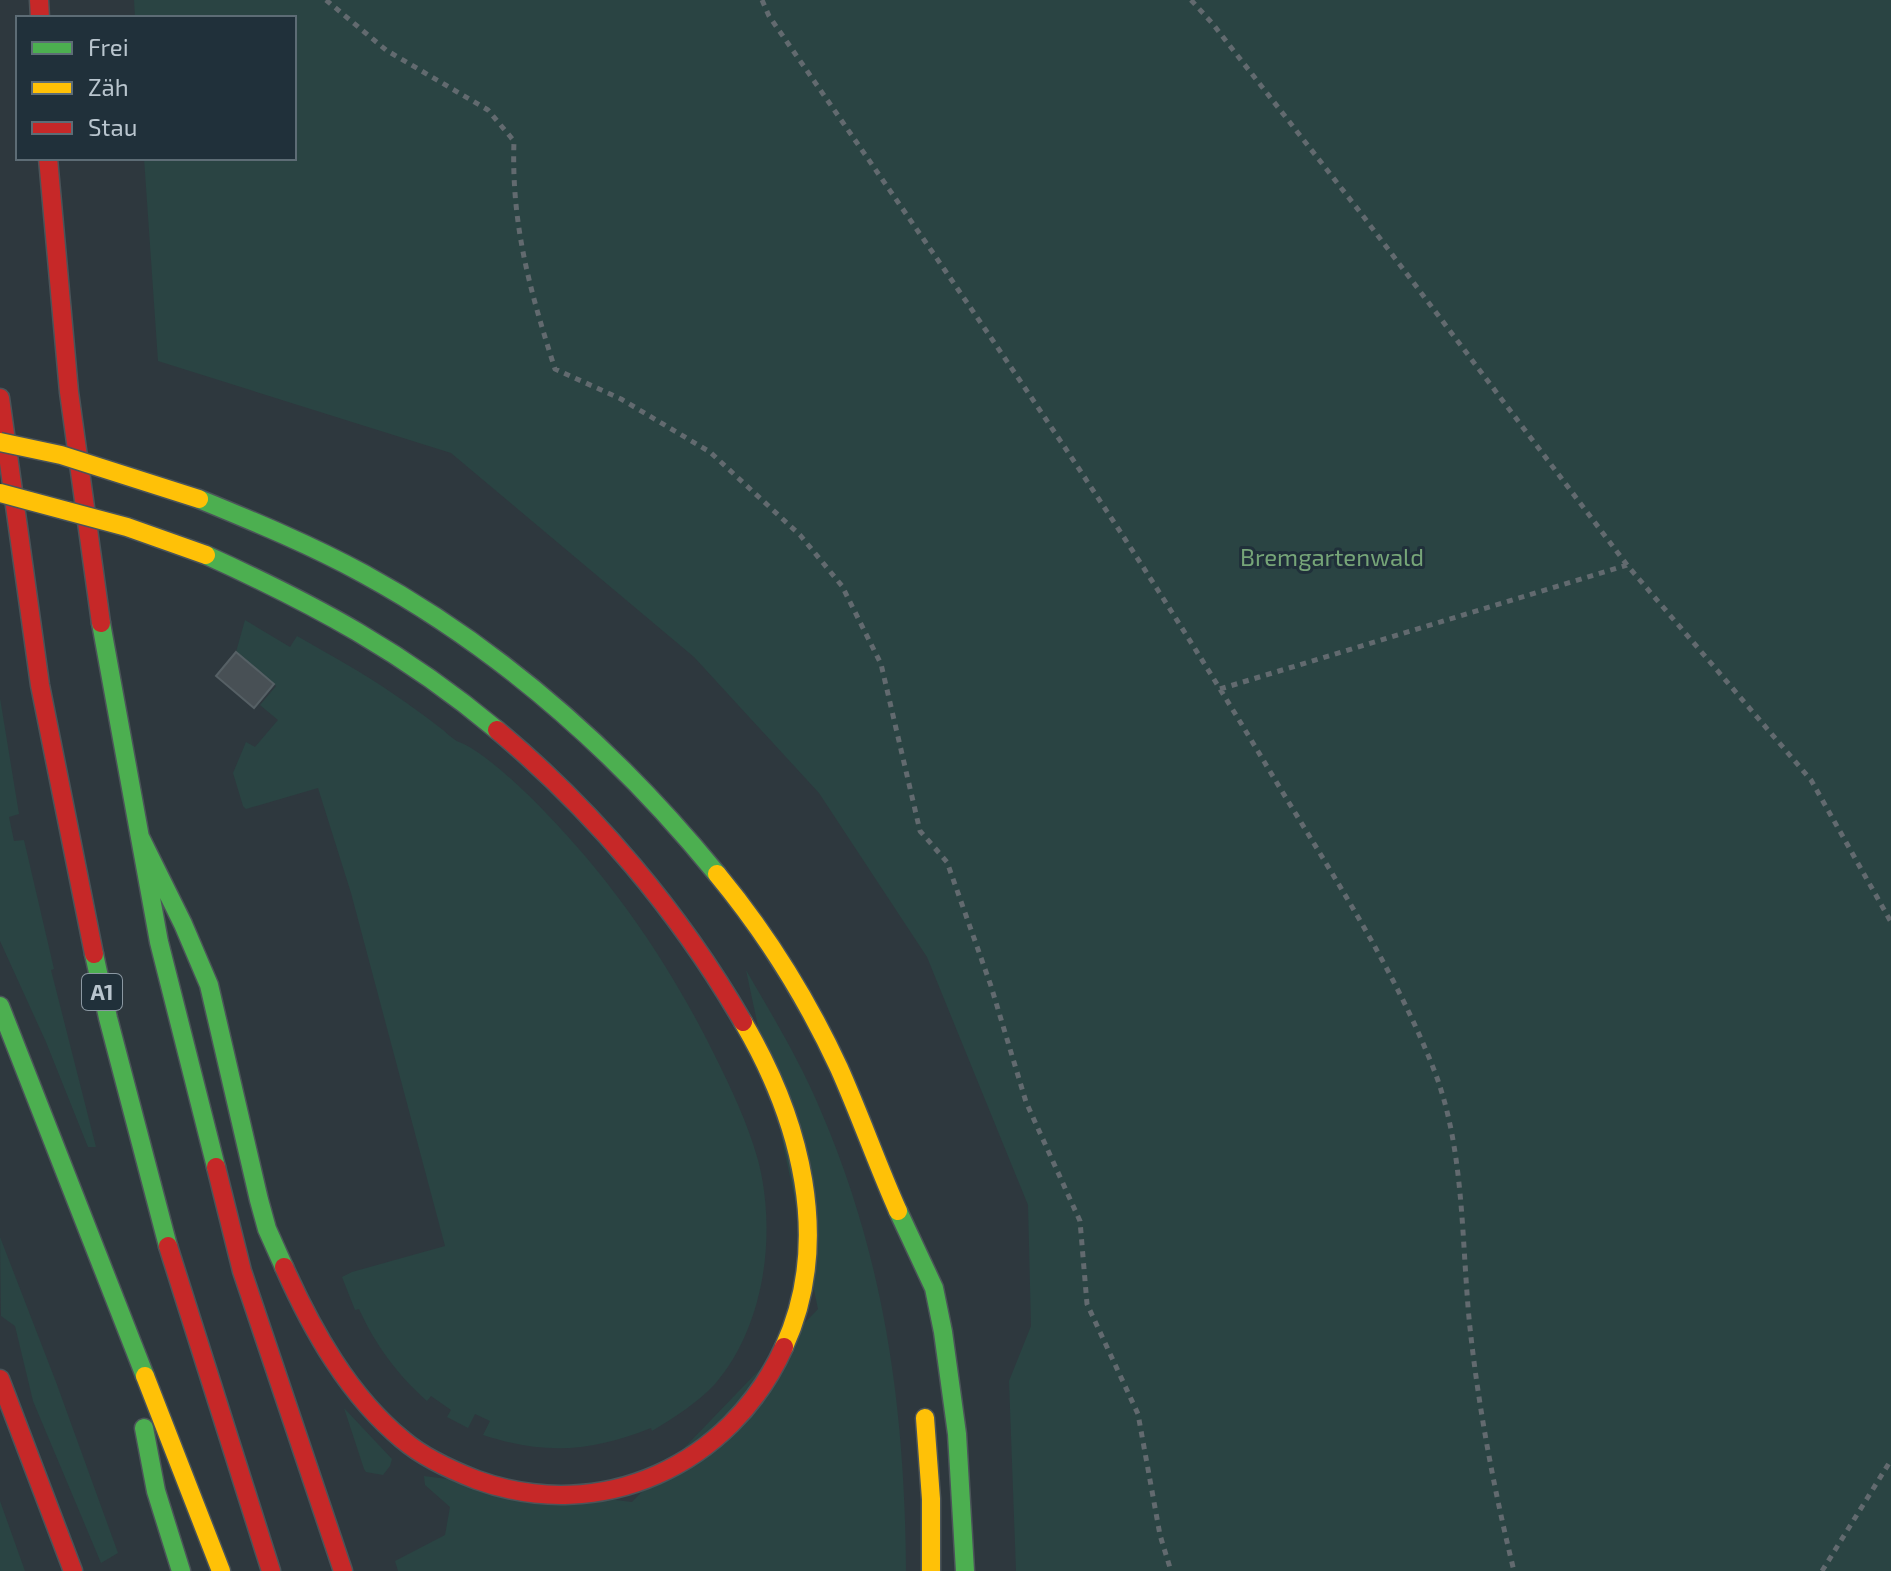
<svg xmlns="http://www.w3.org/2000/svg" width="1891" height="1571" font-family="'Exo 2',sans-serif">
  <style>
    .green { fill: #2a4443 }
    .building { fill: #485055; stroke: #566065; stroke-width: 2 }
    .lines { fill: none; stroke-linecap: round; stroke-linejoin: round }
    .fast-casing { stroke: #4b5459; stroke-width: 21 }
    .slow-casing { stroke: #4b5459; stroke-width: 21 }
    .jam-casing { stroke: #4b5459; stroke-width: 21 }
    .path { stroke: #626a6f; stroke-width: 5; stroke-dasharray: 6 6; stroke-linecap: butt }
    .fast { stroke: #4caf50; stroke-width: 18 }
    .slow { stroke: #ffc107; stroke-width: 18 }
    .jam { stroke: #c62828; stroke-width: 18 }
    .slow-bridge-casing { stroke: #4b5459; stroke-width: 21; stroke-linecap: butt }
    .slow-bridge { stroke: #ffc107; stroke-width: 18 }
    .labels { text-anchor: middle; stroke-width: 6; stroke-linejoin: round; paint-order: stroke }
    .shield { fill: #20303a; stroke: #8b98a2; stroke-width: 2 }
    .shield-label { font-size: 22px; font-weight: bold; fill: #b9c5ce }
    .park-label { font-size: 24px; fill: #76a578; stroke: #20303a }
  </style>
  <rect width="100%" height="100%" fill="#2e383e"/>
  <path class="green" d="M134,0H1891V1571H1016L1009,1381L1031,1326L1028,1205L927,957L819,793L694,657L451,453L158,361L144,158H294V18H135Z
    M245,620L290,647L297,636C330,655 364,673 395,695C410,705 425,716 439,727C445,731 452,739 459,742C483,751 524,790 545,812C615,884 670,965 714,1054C731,1088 748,1124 758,1160C777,1233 765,1326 715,1384C697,1403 675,1417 652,1431L651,1428C591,1452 545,1455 483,1435L490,1421L475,1414L468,1428L447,1417L451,1410L431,1396L427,1401C397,1374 376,1346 359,1309L355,1310L342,1277L352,1272L445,1246L351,893L318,788L246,809L243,806L233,773L246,742L255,747L278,720L260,705L276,686L236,652Z
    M0,698L19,814L9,817L14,841L24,840L54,969L51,970L96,1147H88L46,1042L0,941Z
    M746,970C772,1015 800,1061 820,1109C885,1259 905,1409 906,1571H398L395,1561L445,1535L450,1507L425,1485L424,1476L632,1502L818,1309Z
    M0,1237L56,1382L118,1553L101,1563L33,1401L15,1326L1,1316Z
    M344,1408L392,1459L390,1466L383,1475L366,1472L364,1469Z
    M0,1501L25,1571H0Z"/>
  <path class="building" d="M236,652L274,684L254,708L216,676Z"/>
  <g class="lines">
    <defs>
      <path id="fast" d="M199,499C255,522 311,545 364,574C503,650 618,753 717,874
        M206,555C314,604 405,653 497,730
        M101,623L159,942L216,1167
        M140,837L183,924L209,985L259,1200L267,1229L284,1267
        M94,954L108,1018L168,1246
        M0,1006L145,1376
        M898,1211L934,1288L943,1332L957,1434L965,1571
        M144,1428L156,1491L181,1571"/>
      <path id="slow" d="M717,874C765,932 807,999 839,1068C860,1115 877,1164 898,1211
        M743,1022C800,1119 833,1240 784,1347
        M145,1376L221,1571
        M925,1418L931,1499V1571"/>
      <path id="jam" d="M39,0L40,18
        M48,158L69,392L101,623
        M0,398L40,685L94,954
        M497,730C594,811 680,913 743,1022
        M216,1167L242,1271L343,1571
        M168,1246L271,1571
        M284,1267C312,1330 349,1396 403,1440C424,1458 451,1470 477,1480C601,1525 731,1465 784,1347
        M0,1379L73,1571"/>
    </defs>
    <use href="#fast" class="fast-casing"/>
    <use href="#slow" class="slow-casing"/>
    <use href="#jam" class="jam-casing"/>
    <path class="path" d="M326,0L386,50L488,110L514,141C511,224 530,291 555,369L621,399L710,452L800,535L842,586L881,664L920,831L947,862L991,986L1026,1102L1080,1221L1087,1304L1138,1414L1160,1535L1171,1571
      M762,0L769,16C938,260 1109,503 1262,758C1323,861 1393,963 1436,1075C1466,1157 1461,1251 1471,1337C1480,1416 1495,1494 1514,1571
      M1191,0L1212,23L1360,212L1627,565L1811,780L1891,922
      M1220,689L1627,565
      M1822,1571L1891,1460"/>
    <use href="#fast" class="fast"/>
    <use href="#slow" class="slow"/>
    <use href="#jam" class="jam"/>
    <defs>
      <path id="slow-bridge" d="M0,442L61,455L199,499
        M0,493L127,527L206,555"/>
    </defs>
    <use href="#slow-bridge" class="slow-bridge-casing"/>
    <use href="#slow-bridge" class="slow-bridge"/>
  </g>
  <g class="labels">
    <rect class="shield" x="82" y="974" width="40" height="36" rx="6"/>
    <g class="shield-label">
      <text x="102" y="1000">A1</text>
    </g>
    <g class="park-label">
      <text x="1332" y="566">Bremgartenwald</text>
    </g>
  </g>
  <rect x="16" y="16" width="280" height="144" fill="#20303a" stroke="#5d6c75" stroke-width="2"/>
  <rect x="32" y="42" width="40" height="12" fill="#4caf50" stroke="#5d6c75" stroke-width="2"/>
  <text x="88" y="56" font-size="24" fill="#b9c5ce">Frei</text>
  <rect x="32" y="82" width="40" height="12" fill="#ffc107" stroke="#5d6c75" stroke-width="2"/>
  <text x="88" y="96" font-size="24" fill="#b9c5ce">Zäh</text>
  <rect x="32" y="122" width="40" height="12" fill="#c62828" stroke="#5d6c75" stroke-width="2"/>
  <text x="88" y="136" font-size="24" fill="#b9c5ce">Stau</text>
</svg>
